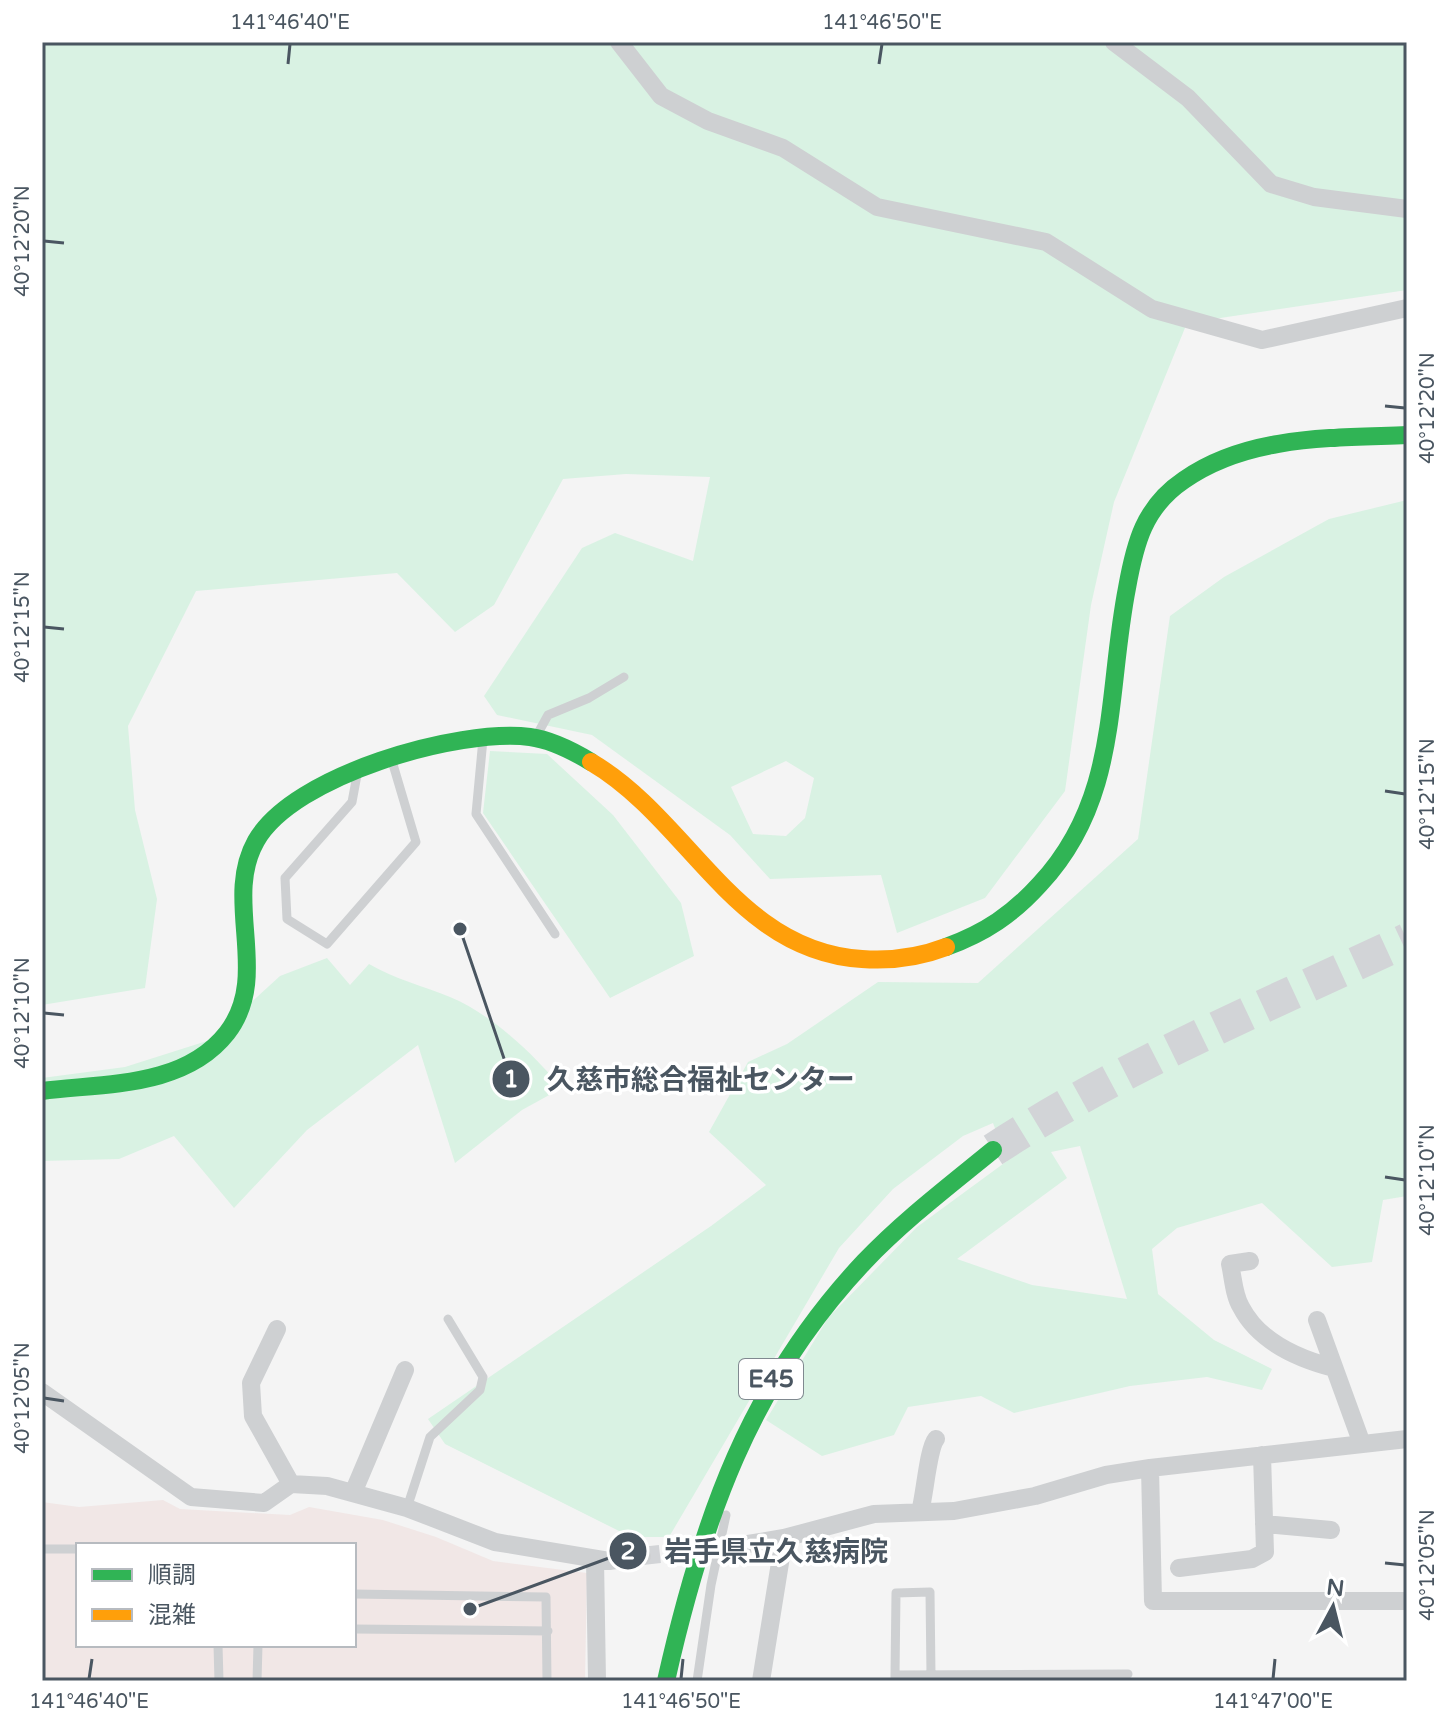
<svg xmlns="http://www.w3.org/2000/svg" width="1449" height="1723" font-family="'Varela Round','Noto Sans JP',sans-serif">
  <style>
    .medical { fill: #f1e7e6; fill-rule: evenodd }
    .green { fill: #d9f2e3; fill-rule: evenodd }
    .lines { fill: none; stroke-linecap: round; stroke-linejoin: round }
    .street-tunnel { stroke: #d2d4d7; stroke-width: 18; stroke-dasharray: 18 9; stroke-linecap: butt }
    .highway-tunnel { stroke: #d2d4d7; stroke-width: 34; stroke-dasharray: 34 17; stroke-linecap: butt }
    .lane { stroke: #ced0d2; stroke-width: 9 }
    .street { stroke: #ced0d2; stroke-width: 18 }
    .fast { stroke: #30b455; stroke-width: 18 }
    .slow { stroke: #ff9f0a; stroke-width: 18 }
    .ticks { fill: none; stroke: #4a5661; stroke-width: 3 }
    .labels { text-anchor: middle; stroke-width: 7; stroke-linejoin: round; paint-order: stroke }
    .shield { fill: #fff; stroke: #808990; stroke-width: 2 }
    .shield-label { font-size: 24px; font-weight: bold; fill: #4a5661 }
    .leader { fill: none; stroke: #4a5661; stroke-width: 3 }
    .callout-dot { fill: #4a5661; stroke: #fff; stroke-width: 3 }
    .mark-label { font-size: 24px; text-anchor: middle; font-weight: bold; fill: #fff }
    .callout-label { font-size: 28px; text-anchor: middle; font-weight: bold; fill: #4a5661; stroke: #fff; stroke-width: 7; stroke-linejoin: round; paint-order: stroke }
    .neatline { fill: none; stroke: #4a5661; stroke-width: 3 }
    .ticks-label { font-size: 20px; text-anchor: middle; fill: #4a5661 }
  </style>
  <rect width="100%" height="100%" fill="#f4f4f4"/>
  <path class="medical" d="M163,1500L180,1509L290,1515L309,1507L383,1520L436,1537L493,1561L587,1573L585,1681H42V1502L79,1507ZM78,1545H354V1645H78Z"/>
  <path class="green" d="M42,42H1407V290L1187,323L1114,502L1091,605L1065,791L985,898L897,933L881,875L770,879L730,835L592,735L497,715L484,696L582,548L615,533L693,561L710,477L626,474L563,479L494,605L455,632L397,573L196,591L128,726L135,810L157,899L145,988L42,1005ZM786,761L814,778L805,818L786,836L753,834L731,787Z
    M1407,500V1196L1383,1200L1372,1262L1332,1267L1262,1203L1177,1228L1152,1249L1158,1294L1214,1340L1272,1369L1262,1390L1207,1377L1130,1386L1014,1413L981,1396L908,1407L894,1435L822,1456L766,1420L828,1318L917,1227L1007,1161L993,1123L963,1136L893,1189L839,1248L669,1537H631L445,1444L428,1419L711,1226L766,1185L709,1132L748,1062L787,1044L878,982L978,983L1138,839L1170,616L1224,577L1329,519ZM1080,1146L1127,1299L1032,1285L957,1259L1067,1178L1051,1152Z
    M490,751L547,754L613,815L681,903L694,956L610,998L483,813Z
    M327,958L350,985L369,964C395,979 423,986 450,997C493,1015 533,1054 562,1088L522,1110L455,1163L418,1045L307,1130L234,1208L174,1136L119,1159L42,1161V1078L125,1067L210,1040L280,976Z"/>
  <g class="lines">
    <path class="street-tunnel" d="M642,1556L703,1549"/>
    <path class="highway-tunnel" d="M993,1150C1122,1066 1268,1005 1407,940"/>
    <path class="lane" d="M537,735L548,715L589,698L624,677
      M483,739L476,814L555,934
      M357,775L352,802L285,878L287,919L327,944L416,842L392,761
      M407,1508L430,1437L480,1390L483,1377L448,1319
      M42,1549H78
      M354,1594L546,1597L547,1681
      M354,1629L548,1631
      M218,1645L219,1681
      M895,1675L896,1593L930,1592L931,1675
      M257,1681L258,1645
      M697,1681L711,1585L726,1515
      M895,1681V1675L1128,1674"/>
    <path class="street" d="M619,42L661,96L708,121L783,148L877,207L1046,242L1152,309L1262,340L1407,308
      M1114,42L1188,98L1271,184L1314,197L1407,209
      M1250,1261L1230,1264C1233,1277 1234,1296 1241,1307C1259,1342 1299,1359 1334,1368
      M1317,1320L1362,1444
      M277,1329L251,1383L253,1416L291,1484
      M42,1392L191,1497L264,1503L291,1484L327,1486L407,1508L495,1542L609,1561L642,1556
      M1150,1468L1153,1601H1407
      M353,1493L405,1370
      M920,1512C925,1494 928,1449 936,1439
      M1264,1524L1331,1530
      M729,1547L784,1538L874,1514L954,1511L1035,1496L1106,1475L1150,1468L1407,1439
      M595,1559L597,1681
      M1179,1568L1252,1559L1265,1552L1262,1455
      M761,1681L784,1538"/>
    <path class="fast" d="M946,947C985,933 1013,914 1040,884C1120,798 1106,695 1127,588C1135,543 1144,507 1184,480C1248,435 1333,438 1407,435
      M42,1091C104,1083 184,1088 227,1033C272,975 222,901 256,841C293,775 459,728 530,737C552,740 573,751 591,762
      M666,1681C702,1521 749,1384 864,1262C903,1221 949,1186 993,1150"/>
    <path class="slow" d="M591,762C690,820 735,951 862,959C890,961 920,957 946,947"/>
  </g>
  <path class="ticks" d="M288,64L290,44M879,64L882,44M44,241L64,243M1385,406L1405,408M44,627L64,629M1385,791L1405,794M44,1013L64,1015M1385,1177L1405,1180M44,1398L64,1401M1385,1563L1405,1565M89,1679L92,1659M681,1679L683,1659M1273,1679L1275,1659"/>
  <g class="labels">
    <rect class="shield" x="739" y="1359" width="64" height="40" rx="6"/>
    <g class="shield-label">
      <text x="771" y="1387">E45</text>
    </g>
  </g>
  <path class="leader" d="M460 929L511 1079M470 1609L628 1551"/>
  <g class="callout-dot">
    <circle cx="460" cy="929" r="8"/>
    <circle cx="470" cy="1609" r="8"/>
    <circle cx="511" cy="1079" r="20"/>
    <circle cx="628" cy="1551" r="20"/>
  </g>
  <g class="mark-label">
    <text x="511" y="1087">1</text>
    <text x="628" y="1559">2</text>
  </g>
  <g class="callout-label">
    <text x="701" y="1089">久慈市総合福祉センター</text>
    <text x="776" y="1561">岩手県立久慈病院</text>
  </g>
  <rect width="1449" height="1723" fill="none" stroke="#ffffff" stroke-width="88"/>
  <rect x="76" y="1543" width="280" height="104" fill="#ffffff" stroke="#b7bbc0" stroke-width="2"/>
  <rect x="92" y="1569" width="40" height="12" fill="#30b455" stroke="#b7bbc0" stroke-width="2"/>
  <text x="148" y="1583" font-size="24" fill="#4a5661">順調</text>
  <rect x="92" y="1609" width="40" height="12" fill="#ff9f0a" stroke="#b7bbc0" stroke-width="2"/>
  <text x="148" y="1623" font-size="24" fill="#4a5661">混雑</text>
  <g transform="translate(1333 1607) rotate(7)" stroke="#ffffff" stroke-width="6" paint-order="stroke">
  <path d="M0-6L14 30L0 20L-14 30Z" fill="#4a5661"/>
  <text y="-12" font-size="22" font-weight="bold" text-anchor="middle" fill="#4a5661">N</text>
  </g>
  <rect x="44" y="44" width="1361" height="1635" class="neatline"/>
  <g class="ticks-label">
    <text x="290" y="29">141°46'40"E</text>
    <text x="882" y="29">141°46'50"E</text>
    <text transform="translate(22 241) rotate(-90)" y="7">40°12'20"N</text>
    <text transform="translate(1427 408) rotate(-90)" y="7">40°12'20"N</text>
    <text transform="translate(22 627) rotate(-90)" y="7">40°12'15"N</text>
    <text transform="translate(1427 794) rotate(-90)" y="7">40°12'15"N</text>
    <text transform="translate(22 1013) rotate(-90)" y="7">40°12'10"N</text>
    <text transform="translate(1427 1180) rotate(-90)" y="7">40°12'10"N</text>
    <text transform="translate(22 1398) rotate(-90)" y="7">40°12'05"N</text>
    <text transform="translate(1427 1565) rotate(-90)" y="7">40°12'05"N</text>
    <text x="89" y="1708">141°46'40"E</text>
    <text x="681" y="1708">141°46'50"E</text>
    <text x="1273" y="1708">141°47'00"E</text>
  </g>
</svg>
